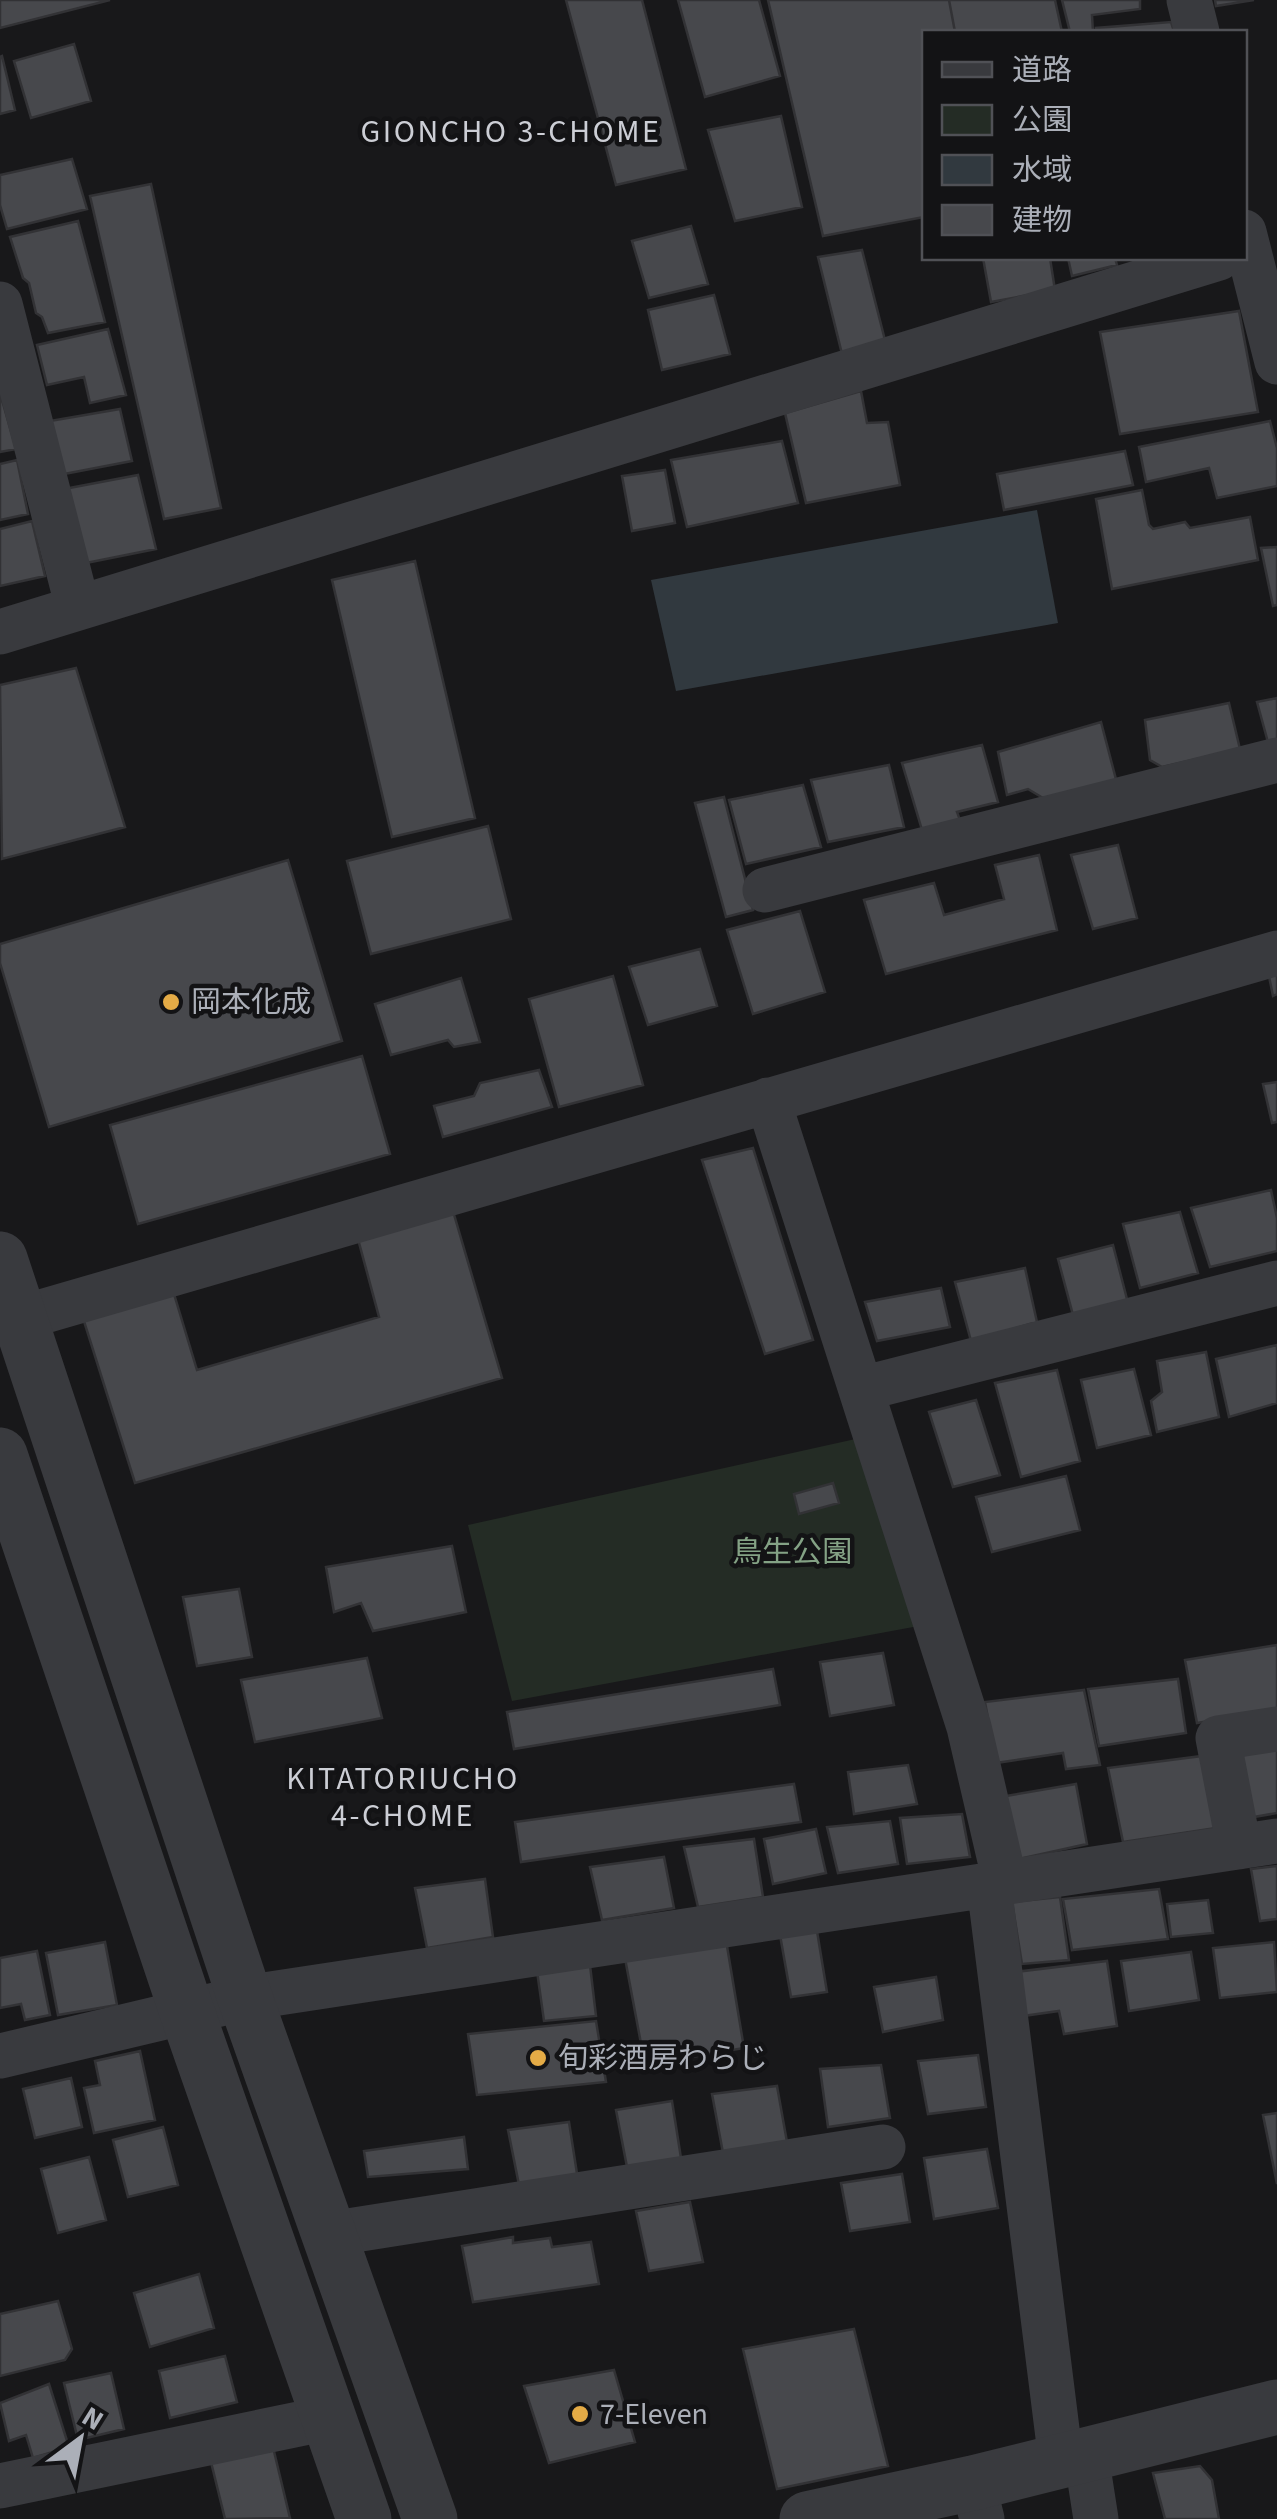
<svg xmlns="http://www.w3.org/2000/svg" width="1277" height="2519" font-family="'Source Sans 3','Noto Sans JP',sans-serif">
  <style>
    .green { fill: #242c25 }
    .water { fill: #31393f }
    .building { fill: #47484c; stroke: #323235; stroke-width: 2.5 }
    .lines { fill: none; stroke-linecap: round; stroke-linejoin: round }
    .minor { stroke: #393a3e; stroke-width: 45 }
    .tertiary { stroke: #393a3e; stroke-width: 55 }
    .poi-dot { fill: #e4ab46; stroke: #131315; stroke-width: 4 }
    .labels { text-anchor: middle; stroke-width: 9; stroke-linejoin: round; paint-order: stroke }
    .poi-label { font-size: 30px; fill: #abafb8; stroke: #131315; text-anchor: start }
    .park-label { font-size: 30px; fill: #84a285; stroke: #131315 }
    .neighbourhood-label { font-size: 32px; letter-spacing: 2.5px; fill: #ccced5; stroke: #131315 }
  </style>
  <rect width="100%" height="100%" fill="#18181a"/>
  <path class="green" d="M860,1438L924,1625L512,1701L468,1525Z"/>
  <path class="water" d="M1037,510L1058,623L676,691L651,580Z"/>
  <path class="building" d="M0,0H110L0,28Z
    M566,0H642L686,169L616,185Z
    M678,0H759L780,76L705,97Z
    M768,0H949L955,32H924V217L823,236Z
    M949,0H1055L1062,32H955Z
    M1062,0H1140V9L1092,15L1093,32H1070Z
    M1215,0H1254L1216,6Z
    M1171,22L1174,32H1097L1096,28Z
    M74,44L91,101L31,118L14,61Z
    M2,56L15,110L0,114V57Z
    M781,116L802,207L735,221L708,130Z
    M72,159L87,209L7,229L0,205V175Z
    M151,184L221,508L164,519L90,196Z
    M78,221L105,322L48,333L42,317L36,313L29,283L23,278L10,237Z
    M691,226L708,284L649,298L632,241Z
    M862,250L886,344L842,354L818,257Z
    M983,258H1050L1055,290L991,302Z
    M1068,258H1115L1117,265L1072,276Z
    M714,295L730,354L662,370L648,310Z
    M1239,311L1258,412L1120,434L1100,332Z
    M108,329L126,395L90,403L84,377L47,385L37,345Z
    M861,391L867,423L888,422L900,485L806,503L785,413Z
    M0,393L16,449L0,452Z
    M120,409L132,461L59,475L50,421Z
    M1270,421L1277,448V486L1217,498L1209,468L1146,482L1139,447Z
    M782,441L798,503L687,527L671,460Z
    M1125,451L1133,485L1004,510L997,474Z
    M17,460L28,514L0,520V464Z
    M665,470L675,523L632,531L622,476Z
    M138,475L156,549L81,564L64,489Z
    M1142,490L1149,525L1153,529L1185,522L1190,528L1250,517L1258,560L1112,589L1096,499Z
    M32,521L45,576L0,586V529Z
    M1277,547V605L1273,606L1261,548Z
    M415,561L475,818L392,837L332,580Z
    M76,668L125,827L2,859L0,685Z
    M1277,698V744L1269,746L1257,702Z
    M1229,703L1240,749L1162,767L1150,760L1145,720Z
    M1101,722L1118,787L1043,798L1028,789L1007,795L998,752Z
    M982,745L998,802L957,812L964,831L925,840L902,763Z
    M889,765L904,827L828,842L811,780Z
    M803,785L821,847L746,864L729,800Z
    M724,797L753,910L726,917L695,803Z
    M488,826L511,919L371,954L347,861Z
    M1118,845L1137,918L1093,929L1071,855Z
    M1039,855L1057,930L886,974L864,900L934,883L944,915L1004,899L995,865Z
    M288,860L342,1041L49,1127L0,963V944Z
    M800,911L825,992L753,1014L727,930Z
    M700,949L717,1006L648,1025L629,967Z
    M1277,959V994L1273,996L1266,962Z
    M613,976L643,1085L559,1107L529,999Z
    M461,978L480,1042L454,1047L448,1040L391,1055L375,1004Z
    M362,1056L390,1154L138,1224L110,1125Z
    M539,1070L552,1107L443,1137L434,1106L474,1096L480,1083Z
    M1277,1082V1122L1272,1123L1263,1084Z
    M753,1148L813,1340L765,1354L702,1160Z
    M1271,1190L1277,1218V1251L1210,1267L1191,1208Z
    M453,1211L502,1378L135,1483L82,1315L174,1294L197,1370L379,1317L358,1239Z
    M1180,1212L1198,1273L1140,1288L1123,1224Z
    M1113,1245L1128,1303L1073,1315L1058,1259Z
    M1025,1268L1037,1322L971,1341L955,1282Z
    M941,1288L950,1327L877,1341L865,1302Z
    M1277,1345V1403L1229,1417L1216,1359Z
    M1206,1352L1219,1417L1157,1432L1151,1401L1162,1392L1157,1361Z
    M1134,1369L1151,1435L1097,1448L1081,1380Z
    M1057,1370L1080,1461L1021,1477L995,1383Z
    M976,1400L1000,1475L953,1487L929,1412Z
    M1066,1476L1080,1530L992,1552L976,1497Z
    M833,1483L839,1503L799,1514L794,1494Z
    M452,1546L466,1612L373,1631L361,1603L334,1612L326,1567Z
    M239,1589L252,1657L197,1666L183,1597Z
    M1277,1645V1710L1197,1723L1185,1660Z
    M883,1653L894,1705L830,1716L820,1662Z
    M367,1658L382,1718L255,1742L241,1680Z
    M773,1669L780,1705L514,1749L507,1712Z
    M1178,1679L1186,1733L1099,1746L1088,1689Z
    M1084,1690L1100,1765L1066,1769L1063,1753L996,1763L985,1702Z
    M1277,1748V1813L1254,1817L1241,1753Z
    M1202,1756L1216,1828L1123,1842L1108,1768Z
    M908,1765L917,1804L854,1814L848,1772Z
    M794,1784L801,1822L521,1862L515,1822Z
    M1076,1784L1087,1844L1019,1859L1006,1796Z
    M962,1814L970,1857L907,1864L900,1818Z
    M890,1821L898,1864L838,1873L827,1827Z
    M816,1829L826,1873L773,1884L764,1839Z
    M754,1839L763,1897L698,1907L684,1847Z
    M664,1857L674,1908L602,1920L590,1867Z
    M1277,1866V1919L1260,1921L1251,1869Z
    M485,1879L493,1937L427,1948L415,1888Z
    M1159,1889L1168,1939L1072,1950L1063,1899Z
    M1060,1897L1069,1960L1022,1964L1012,1902Z
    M1208,1900L1213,1933L1171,1937L1167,1904Z
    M817,1931L827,1992L791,1997L780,1935Z
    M726,1940L744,2048L645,2065L624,1953Z
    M105,1942L117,2005L58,2015L46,1953Z
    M1274,1942L1277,1992L1220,1998L1213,1948Z
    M37,1951L50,2015L25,2020L21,2004L0,2008V1958Z
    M1191,1952L1199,2000L1129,2011L1121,1961Z
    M1107,1961L1117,2026L1064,2034L1059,2011L1023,2016L1015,1972Z
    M590,1965L596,2016L544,2021L537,1971Z
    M936,1977L943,2020L883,2032L874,1987Z
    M596,2021L606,2082L477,2095L468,2034Z
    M140,2051L155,2120L94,2133L84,2088L100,2085L95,2061Z
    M978,2055L986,2107L928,2114L918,2061Z
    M881,2065L890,2118L828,2127L820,2069Z
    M71,2078L82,2127L35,2138L23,2089Z
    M777,2086L787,2142L723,2153L712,2094Z
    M672,2101L681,2158L627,2167L616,2110Z
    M1277,2113V2184L1263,2115Z
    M569,2122L578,2180L520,2190L508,2130Z
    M163,2127L178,2185L128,2197L113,2140Z
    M464,2137L468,2169L368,2177L364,2151Z
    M987,2149L998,2208L934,2219L924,2158Z
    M89,2157L106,2220L58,2233L41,2169Z
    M902,2174L910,2222L850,2231L841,2183Z
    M690,2202L703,2262L649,2271L636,2211Z
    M513,2237V2243L550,2238L552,2247L591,2242L599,2284L473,2302L462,2246Z
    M199,2274L214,2328L150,2347L134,2293Z
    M58,2301L72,2349L65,2360L0,2376V2314Z
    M854,2329L888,2466L777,2489L743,2349Z
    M225,2356L237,2402L170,2418L159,2371Z
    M614,2370L635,2442L549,2463L524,2386Z
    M111,2373L124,2429L78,2440L64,2383Z
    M49,2384L69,2447L33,2458L26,2435L9,2441L0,2403Z
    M272,2443L290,2518L225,2519L210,2458Z
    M1200,2466L1212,2480L1219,2519H1165L1153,2473Z"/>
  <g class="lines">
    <path class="minor" d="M1189,0L1197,32
      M1244,232L1277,362
      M0,304L78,608
      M0,632L1219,258
      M765,890L1277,760
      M768,1100L969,1727L1005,1882
      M0,1324L1277,953
      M861,1389L1277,1283
      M1239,1847L1218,1738L1277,1729
      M989,1885L1061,2461
      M0,2056L245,1998L1277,1841
      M329,2234L883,2147
      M1086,2455L1096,2519
      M973,2483L982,2519
      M0,2486L328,2418"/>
    <path class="tertiary" d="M0,1259L245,1998L430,2519
      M0,1455L187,2012L364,2519
      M807,2519L973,2483L1277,2407"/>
  </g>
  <g class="poi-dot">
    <circle cx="171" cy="1002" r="10"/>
    <circle cx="538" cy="2058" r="10"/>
    <circle cx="580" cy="2414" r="10"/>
  </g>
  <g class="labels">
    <g class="poi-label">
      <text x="191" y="1012">岡本化成</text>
      <text x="558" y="2068">旬彩酒房わらじ</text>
      <text x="600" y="2424">7-Eleven</text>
    </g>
    <g class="park-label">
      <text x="792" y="1562">鳥生公園</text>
    </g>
    <g class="neighbourhood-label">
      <text x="511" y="142">GIONCHO 3-CHOME</text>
      <text x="403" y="1789">KITATORIUCHO<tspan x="403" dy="37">4-CHOME</tspan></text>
    </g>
  </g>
  <rect x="922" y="30" width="325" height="230" fill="#131315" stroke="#505156" stroke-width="2.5"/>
  <rect x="942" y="62" width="50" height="15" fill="#393a3e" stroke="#505156" stroke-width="2.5"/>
  <text x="1012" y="80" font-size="30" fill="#abafb8">道路</text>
  <rect x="942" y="105" width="50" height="30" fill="#242c25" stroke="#505156" stroke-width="2.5"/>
  <text x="1012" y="130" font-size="30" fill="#abafb8">公園</text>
  <rect x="942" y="155" width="50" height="30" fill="#31393f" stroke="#505156" stroke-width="2.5"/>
  <text x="1012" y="180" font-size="30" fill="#abafb8">水域</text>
  <rect x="942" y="205" width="50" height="30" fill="#47484c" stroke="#505156" stroke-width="2.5"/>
  <text x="1012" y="230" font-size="30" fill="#abafb8">建物</text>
  <g transform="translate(80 2439) rotate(32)" stroke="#131315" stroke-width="8" paint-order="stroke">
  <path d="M0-8L18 38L0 25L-18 38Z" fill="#abafb8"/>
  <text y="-15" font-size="28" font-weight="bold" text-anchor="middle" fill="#abafb8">N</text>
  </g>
</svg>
